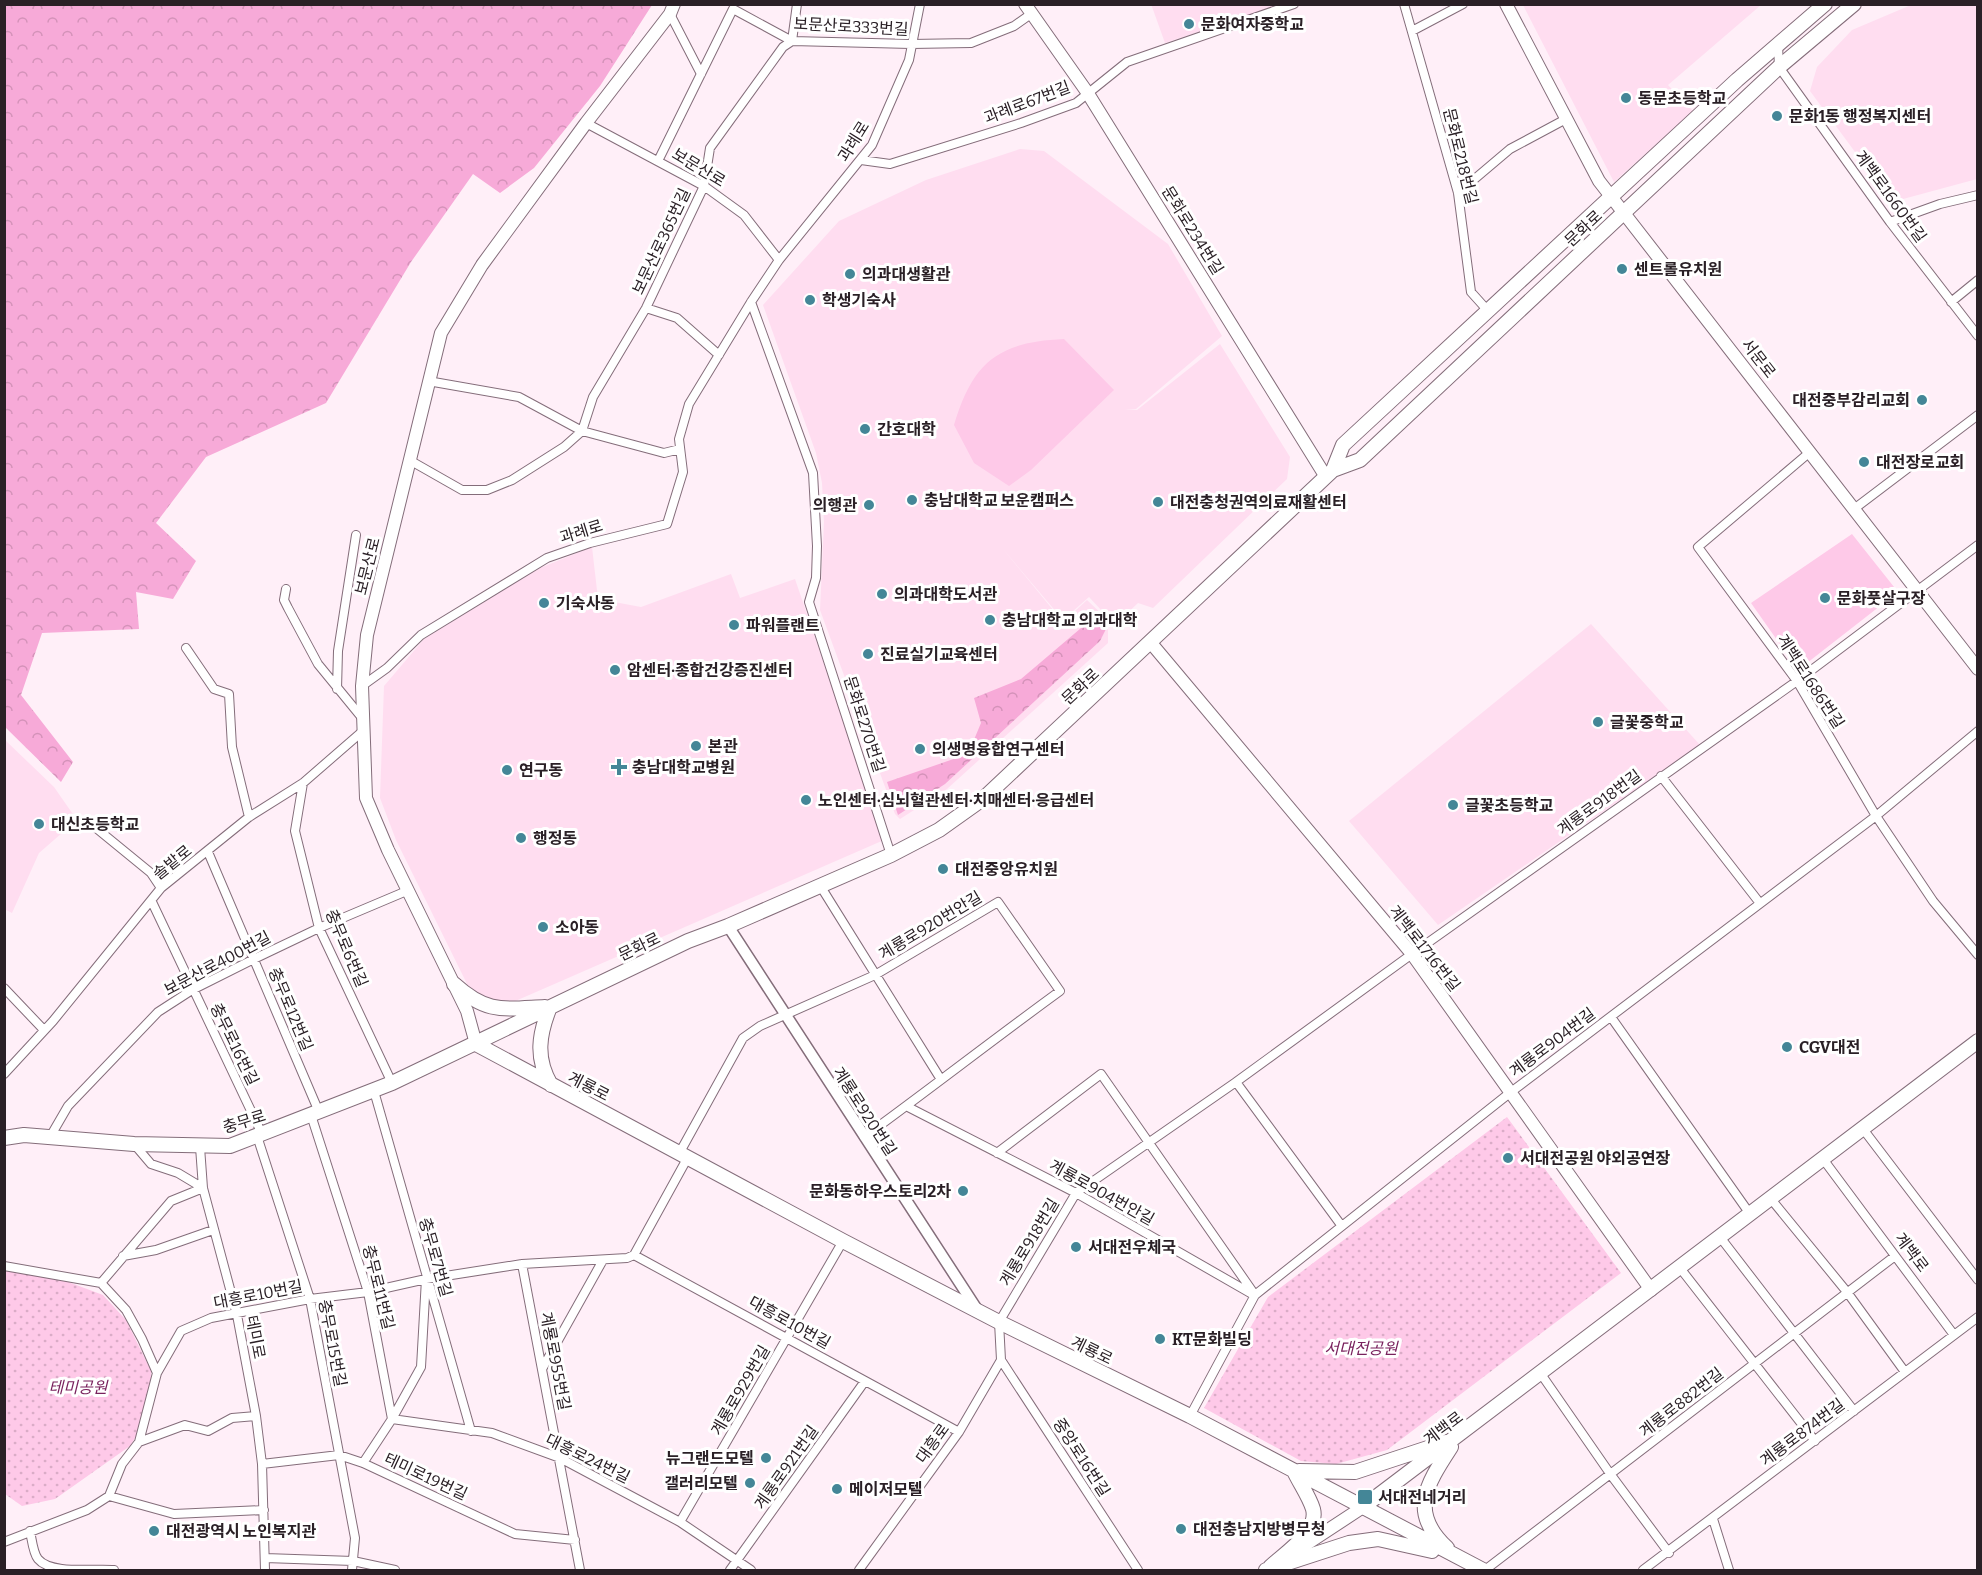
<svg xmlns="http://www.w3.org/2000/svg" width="1982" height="1575" font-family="Bitter,'Noto Sans KR',serif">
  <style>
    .built { fill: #ffddf0 }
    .grass { fill: #fec9e8 }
    .forest { fill: url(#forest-crowns) }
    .park { fill: url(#park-dots) }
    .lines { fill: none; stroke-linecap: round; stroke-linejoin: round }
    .minor-casing { stroke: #846d7a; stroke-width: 10 }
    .tertiary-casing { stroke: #846d7a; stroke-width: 13 }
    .secondary-casing { stroke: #846d7a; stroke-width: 14 }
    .primary-casing { stroke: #846d7a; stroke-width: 16 }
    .minor { stroke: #fff; stroke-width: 8 }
    .tertiary { stroke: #fff; stroke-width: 10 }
    .secondary { stroke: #fff; stroke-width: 12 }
    .primary { stroke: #fff; stroke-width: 14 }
    .poi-dot { fill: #448697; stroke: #fff; stroke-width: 2 }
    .labels { text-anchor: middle; stroke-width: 6; stroke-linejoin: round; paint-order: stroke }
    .poi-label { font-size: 16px; font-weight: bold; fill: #2a2026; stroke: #fff; text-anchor: start }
    .street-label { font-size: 16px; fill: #2a2026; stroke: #fff }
    .park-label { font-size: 16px; font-style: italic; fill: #79225e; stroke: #fff }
  </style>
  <defs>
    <pattern id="forest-crowns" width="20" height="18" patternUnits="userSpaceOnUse" patternTransform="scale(1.5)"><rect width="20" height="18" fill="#f7aad8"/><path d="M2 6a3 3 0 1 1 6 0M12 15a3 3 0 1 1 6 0" fill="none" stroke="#d492b9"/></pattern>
    <pattern id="park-dots" width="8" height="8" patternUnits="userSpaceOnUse" patternTransform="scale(1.5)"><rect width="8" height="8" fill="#fec9e8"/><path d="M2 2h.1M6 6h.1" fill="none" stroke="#daacc7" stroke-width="1.8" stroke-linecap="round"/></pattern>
  </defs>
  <rect width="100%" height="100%" fill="#ffeff8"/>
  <path class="built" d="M1151,4H1278V5L1165,43Z
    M1523,5H1761L1668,85L1693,111L1614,182Z
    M1911,5H1977V179L1892,202L1810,91L1817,67L1852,30Z
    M1020,149L1044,151L1168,244L1222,336L1136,409H1125L1137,410L1220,344L1290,457L1287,479L1153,608L1138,603L1115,625L1089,597L1063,620L1003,549L1063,622L1087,600L1108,620V643L947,789L900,819L895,814L820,610L824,522L822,483L816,453L763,305L839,221L926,180Z
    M592,547L598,599L641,607L731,574L740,598L795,579L884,840L504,1006L471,992L396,840L380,798L384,686L424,639L540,568Z
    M1591,624L1700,745L1438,925L1349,821Z
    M5,740L54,787L77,820L39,853L12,913L4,909Z"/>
  <path class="grass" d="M1064,339L1114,390L1031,470L1009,486L974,463L954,425C973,361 999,342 1064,339Z
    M1852,534L1898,592L1798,670L1751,603Z"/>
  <path class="forest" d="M4,5H652L600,86L534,168L500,193L473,174L411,262L326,403L206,457L156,523L196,561L173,599L136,592L139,629L42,633L21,695L73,762L61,782L5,727Z
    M1094,617L1108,625L1100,641L945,784L898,815L887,782L968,754L981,723L974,698L1021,679Z"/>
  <path class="park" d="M1507,1117L1621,1273L1387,1450L1336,1464L1301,1461L1204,1408L1268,1297Z
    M4,1269L55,1277L103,1295L126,1320L151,1371L150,1413L130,1446L55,1499L22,1506L5,1494Z"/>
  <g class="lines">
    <defs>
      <path id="minor" d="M1404,4L1458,193L1471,292L1489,312
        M670,14L701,74
        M1412,31L1463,4
        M1778,45L1779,67L1890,222L1978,336
        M586,123L704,186L744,215L779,260
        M861,160L890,164L1021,123L1076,103L1127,62L1294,4
        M658,161L733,9L792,41L911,44L971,43L1014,26L1031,14
        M1458,193L1510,149L1566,119
        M1890,222L1940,204L1978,195
        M751,302L813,473L817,546L816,578L809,602L891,855
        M1951,302L1978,280
        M646,308L677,318L719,355
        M428,381L519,397L582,431L664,453L680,449
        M1810,452L1698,547L1797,681L1876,816L1933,901L1978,955
        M411,461L462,490H487L512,480L564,447L582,431L593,397L646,308L704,186L710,148L783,47L792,41L797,4
        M1854,509L1978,415
        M286,589L284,600L288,608L318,664L363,719
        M186,648L214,689L229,694L232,747L249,817
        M362,686L387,668L421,635L547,558L590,543L667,524L683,472L679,439L689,404L751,302L779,260L872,145L909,60L920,4
        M337,689L338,651L356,535
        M1661,776L1759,902
        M303,783L295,831L319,928L392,1083
        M96,828L151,873L161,888
        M208,852L319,1112
        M821,887L940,1078
        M152,902L262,1134
        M4,988L43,1029
        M1611,1017L1750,1214
        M4,1074L53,1021L161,888L249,817L303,783L364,730
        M1236,1082L1341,1225
        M374,1091L471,1431
        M908,1107L1076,1193L1252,1294
        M311,1115L368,1292L392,1419L363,1463
        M1863,1129L1978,1280
        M257,1136L310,1299L355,1538L352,1570
        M50,1137L68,1106L158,1012L192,990L254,959L319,928L409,890
        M134,1144L151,1164L178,1173L203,1188
        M200,1147L203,1188L237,1315L256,1416L262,1464L265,1570
        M680,1152L743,1038L760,1026L875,975L998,902L1060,991C994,1039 930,1089 864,1137
        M997,1153L1101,1074L1255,1295
        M1823,1159L1954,1335
        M1771,1199L1847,1292L1905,1372
        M1720,1237L1854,1411
        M634,1255L688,1157
        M123,1256L156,1250L213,1230
        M522,1264L580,1570
        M4,1266L101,1283L126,1310L142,1339L157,1373L139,1442L122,1464L109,1496
        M1680,1268L1815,1441
        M426,1279L421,1367L392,1419L492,1433L560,1458L680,1522L751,1570
        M101,1283L171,1201L203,1188
        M1001,1360L1138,1570
        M542,1369L603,1260
        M157,1373L181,1331L211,1318L310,1299L368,1292L426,1279L522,1264L627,1258L634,1255L959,1432
        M1541,1374L1611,1475L1669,1553
        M1190,1416L1255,1295L1511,1092L1876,816L1978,731
        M139,1442L185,1425L208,1431L232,1418L256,1416
        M262,1464L339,1455L363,1463L515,1534L575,1540
        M1713,1519L1729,1570
        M680,1522L843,1241
        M30,1531C32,1540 33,1553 38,1559C51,1575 95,1568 114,1570
        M4,1542L87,1510L109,1496L174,1514L264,1510
        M265,1558L353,1561L395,1570
        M730,1570L865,1381
        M859,1570L959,1432L1001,1360L999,1322L1076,1193L1236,1082L1412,954L1797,681L1978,545
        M1485,1570L1895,1256
        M1643,1570L1978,1317"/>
      <path id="tertiary" d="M728,926L978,1311"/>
      <path id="secondary" d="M1025,4L1087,92L1326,477
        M1506,4L1599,181L1978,669
        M1151,643L1412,954L1651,1290
        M476,1044L467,1011L388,850L366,798L362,686L367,635L441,333L482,265L586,123L670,14L674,4
        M1293,1553L1363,1507"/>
      <path id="primary" d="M1333,470L1360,460L1779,67L1854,4
        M454,984C487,1014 503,1009 545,1007
        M550,1007C539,1034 535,1058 551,1085
        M476,1044L843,1241L999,1322L1190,1416L1483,1570
        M4,1138L24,1135L134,1144L230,1146L392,1083L688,941L728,926L891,855L939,830L984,798L1333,470L1343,445L1737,80L1825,4
        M1299,1471L1355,1472L1446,1442
        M1363,1507L1978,1041
        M1447,1548C1408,1512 1427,1484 1451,1447
        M1270,1567C1285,1553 1319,1532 1313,1509C1309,1496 1299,1482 1294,1471
        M1266,1570L1349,1543L1378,1539L1432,1551"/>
    </defs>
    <use href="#minor" class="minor-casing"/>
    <use href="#tertiary" class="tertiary-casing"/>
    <use href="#secondary" class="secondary-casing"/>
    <use href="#primary" class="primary-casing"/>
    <use href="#minor" class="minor"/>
    <use href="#tertiary" class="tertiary"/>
    <use href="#secondary" class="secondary"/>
    <use href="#primary" class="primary"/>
  </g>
  <g class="poi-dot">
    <circle cx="1189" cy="24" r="6"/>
    <circle cx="1626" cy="98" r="6"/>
    <circle cx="1777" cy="116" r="6"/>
    <circle cx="1622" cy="269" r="6"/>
    <circle cx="850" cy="274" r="6"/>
    <circle cx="810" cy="300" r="6"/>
    <circle cx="1922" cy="400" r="6"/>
    <circle cx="865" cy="429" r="6"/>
    <circle cx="1864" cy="462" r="6"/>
    <circle cx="912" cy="500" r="6"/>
    <circle cx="1158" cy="502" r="6"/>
    <circle cx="869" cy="505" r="6"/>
    <circle cx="882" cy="594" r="6"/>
    <circle cx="1825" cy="598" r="6"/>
    <circle cx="544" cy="603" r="6"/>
    <circle cx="990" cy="620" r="6"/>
    <circle cx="734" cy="625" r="6"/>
    <circle cx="868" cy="654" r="6"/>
    <circle cx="615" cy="670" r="6"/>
    <circle cx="1598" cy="722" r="6"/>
    <circle cx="696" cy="746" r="6"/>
    <circle cx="920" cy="749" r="6"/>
    <path d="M616 758h6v6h6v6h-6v6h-6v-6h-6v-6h6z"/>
    <circle cx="507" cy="770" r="6"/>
    <circle cx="806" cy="800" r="6"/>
    <circle cx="1453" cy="805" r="6"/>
    <circle cx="39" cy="824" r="6"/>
    <circle cx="521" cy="838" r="6"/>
    <circle cx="943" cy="869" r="6"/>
    <circle cx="543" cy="927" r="6"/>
    <circle cx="1787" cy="1047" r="6"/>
    <circle cx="1508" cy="1158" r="6"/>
    <circle cx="963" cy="1191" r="6"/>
    <circle cx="1076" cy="1247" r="6"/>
    <circle cx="1160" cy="1339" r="6"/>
    <circle cx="766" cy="1458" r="6"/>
    <circle cx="750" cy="1483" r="6"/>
    <circle cx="837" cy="1489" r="6"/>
    <rect x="1357" y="1489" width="16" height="16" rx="3"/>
    <circle cx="1181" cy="1529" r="6"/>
    <circle cx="154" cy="1531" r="6"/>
  </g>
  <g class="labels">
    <g class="poi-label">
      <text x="1201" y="30">문화여자중학교</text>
      <text x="1638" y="104">동문초등학교</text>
      <text x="1789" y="122">문화1동 행정복지센터</text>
      <text x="1634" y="275">센트롤유치원</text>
      <text x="862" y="280">의과대생활관</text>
      <text x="822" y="306">학생기숙사</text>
      <text x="1910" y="406" text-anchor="end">대전중부감리교회</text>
      <text x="877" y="435">간호대학</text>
      <text x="1876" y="468">대전장로교회</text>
      <text x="924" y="506">충남대학교 보운캠퍼스</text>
      <text x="1170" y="508">대전충청권역의료재활센터</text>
      <text x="857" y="511" text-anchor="end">의행관</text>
      <text x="894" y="600">의과대학도서관</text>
      <text x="1837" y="604">문화풋살구장</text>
      <text x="556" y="609">기숙사동</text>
      <text x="1002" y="626">충남대학교 의과대학</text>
      <text x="746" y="631">파워플랜트</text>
      <text x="880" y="660">진료실기교육센터</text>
      <text x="627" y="676">암센터·종합건강증진센터</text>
      <text x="1610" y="728">글꽃중학교</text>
      <text x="708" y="752">본관</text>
      <text x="932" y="755">의생명융합연구센터</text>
      <text x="632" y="773">충남대학교병원</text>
      <text x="519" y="776">연구동</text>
      <text x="818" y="806">노인센터·심뇌혈관센터·치매센터·응급센터</text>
      <text x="1465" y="811">글꽃초등학교</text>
      <text x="51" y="830">대신초등학교</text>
      <text x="533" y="844">행정동</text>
      <text x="955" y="875">대전중앙유치원</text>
      <text x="555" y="933">소아동</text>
      <text x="1799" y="1053">CGV대전</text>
      <text x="1520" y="1164">서대전공원 야외공연장</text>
      <text x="951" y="1197" text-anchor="end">문화동하우스토리2차</text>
      <text x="1088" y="1253">서대전우체국</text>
      <text x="1172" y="1345">KT문화빌딩</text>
      <text x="754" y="1464" text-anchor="end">뉴그랜드모텔</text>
      <text x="738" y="1489" text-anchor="end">갤러리모텔</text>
      <text x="849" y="1495">메이저모텔</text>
      <text x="1378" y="1503">서대전네거리</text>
      <text x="1193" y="1535">대전충남지방병무청</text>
      <text x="166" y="1537">대전광역시 노인복지관</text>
    </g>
    <g class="street-label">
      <text transform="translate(851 26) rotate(3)" y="6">보문산로333번길</text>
      <text transform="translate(1027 102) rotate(-21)" y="6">과례로67번길</text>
      <text transform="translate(853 141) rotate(-58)" y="6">과례로</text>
      <text transform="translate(1461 156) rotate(76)" y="6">문화로218번길</text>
      <text transform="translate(699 167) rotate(31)" y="6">보문산로</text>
      <text transform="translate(1891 196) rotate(54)" y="6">계백로1660번길</text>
      <text transform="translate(1583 228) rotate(-43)" y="6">문화로</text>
      <text transform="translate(1193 230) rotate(58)" y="6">문화로234번길</text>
      <text transform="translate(661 241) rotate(-65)" y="6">보문산로365번길</text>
      <text transform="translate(1759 358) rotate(52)" y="6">서문로</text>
      <text transform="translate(581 531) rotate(-17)" y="6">과례로</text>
      <text transform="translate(367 566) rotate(-76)" y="6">보문산로</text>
      <text transform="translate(1811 681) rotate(57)" y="6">계백로1686번길</text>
      <text transform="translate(1080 686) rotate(-43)" y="6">문화로</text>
      <text transform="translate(865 724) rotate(72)" y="6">문화로270번길</text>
      <text transform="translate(1599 802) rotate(-36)" y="6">계룡로918번길</text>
      <text transform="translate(172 862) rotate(-39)" y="6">솔밭로</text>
      <text transform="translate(930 925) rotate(-31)" y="6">계룡로920번안길</text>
      <text transform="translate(639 946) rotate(-26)" y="6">문화로</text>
      <text transform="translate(347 948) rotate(67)" y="6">충무로6번길</text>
      <text transform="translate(1425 948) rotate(52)" y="6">계백로1716번길</text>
      <text transform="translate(217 963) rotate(-28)" y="6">보문산로400번길</text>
      <text transform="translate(291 1009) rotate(67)" y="6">충무로12번길</text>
      <text transform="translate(1552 1042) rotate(-37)" y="6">계룡로904번길</text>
      <text transform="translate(235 1044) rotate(64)" y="6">충무로16번길</text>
      <text transform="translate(589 1086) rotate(27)" y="6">계룡로</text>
      <text transform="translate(865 1111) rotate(57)" y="6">계룡로920번길</text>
      <text transform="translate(244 1121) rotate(-17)" y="6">충무로</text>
      <text transform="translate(1102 1192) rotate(29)" y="6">계룡로904번안길</text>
      <text transform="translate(1029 1242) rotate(-59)" y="6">계룡로918번길</text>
      <text transform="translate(1912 1252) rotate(53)" y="6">계백로</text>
      <text transform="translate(436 1257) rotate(74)" y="6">충무로7번길</text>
      <text transform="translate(379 1287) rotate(76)" y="6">충무로11번길</text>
      <text transform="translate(258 1294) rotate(-11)" y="6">대흥로10번길</text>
      <text transform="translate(790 1322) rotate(29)" y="6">대흥로10번길</text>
      <text transform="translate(256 1337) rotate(79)" y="6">테미로</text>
      <text transform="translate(333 1343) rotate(79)" y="6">충무로15번길</text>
      <text transform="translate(1092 1350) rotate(26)" y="6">계룡로</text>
      <text transform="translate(556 1361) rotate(79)" y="6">계룡로955번길</text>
      <text transform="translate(740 1390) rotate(-60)" y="6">계룡로929번길</text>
      <text transform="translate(1681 1402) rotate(-38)" y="6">계룡로882번길</text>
      <text transform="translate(1443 1428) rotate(-37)" y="6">계백로</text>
      <text transform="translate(1802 1432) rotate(-37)" y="6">계룡로874번길</text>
      <text transform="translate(932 1443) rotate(-54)" y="6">대흥로</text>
      <text transform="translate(1082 1457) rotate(57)" y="6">중앙로16번길</text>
      <text transform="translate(588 1458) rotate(26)" y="6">대흥로24번길</text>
      <text transform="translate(786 1467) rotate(-55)" y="6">계룡로921번길</text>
      <text transform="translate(426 1476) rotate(25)" y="6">테미로19번길</text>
    </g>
    <g class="park-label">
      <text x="1361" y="1354">서대전공원</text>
      <text x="78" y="1393">테미공원</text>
    </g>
  </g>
  <rect width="1982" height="1575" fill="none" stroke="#2a2026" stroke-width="12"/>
</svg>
